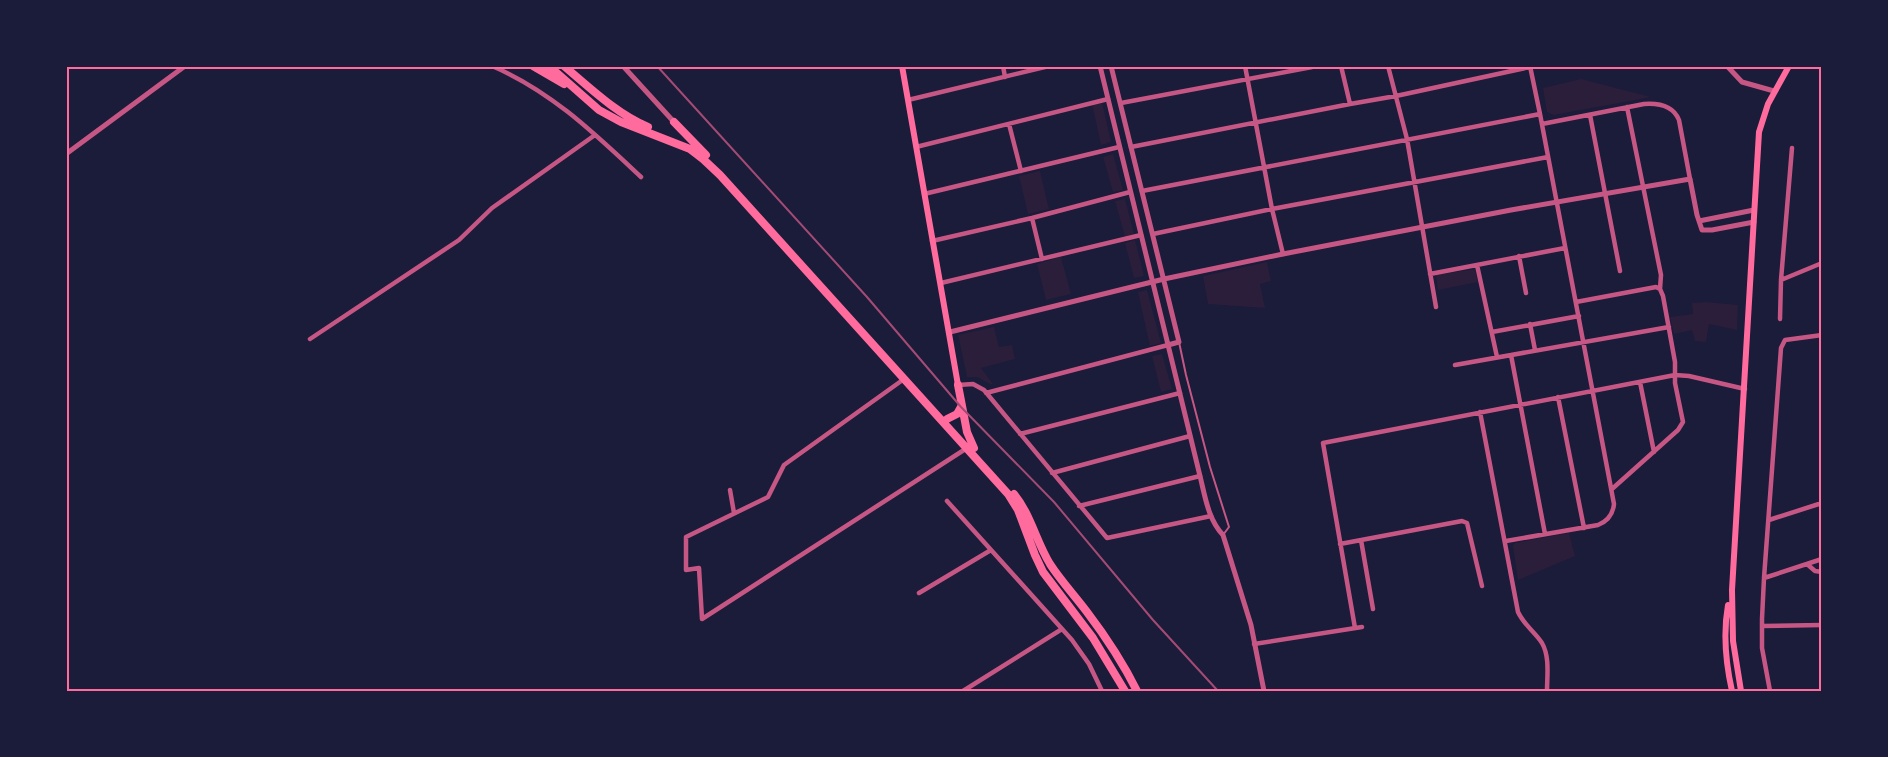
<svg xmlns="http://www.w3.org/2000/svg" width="1888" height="757" font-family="'Noto Sans',sans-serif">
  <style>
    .green { fill: #2a1e3b }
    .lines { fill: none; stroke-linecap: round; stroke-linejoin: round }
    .service { stroke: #c65784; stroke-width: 2 }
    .minor { stroke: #c65784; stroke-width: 4.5 }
    .tertiary { stroke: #c65784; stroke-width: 5 }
    .secondary { stroke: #ff6b9d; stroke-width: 6 }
    .motorway { stroke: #ff6b9d; stroke-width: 8 }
    .rail { stroke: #a44b75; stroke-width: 2 }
    .neatline { fill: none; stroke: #ff6b9d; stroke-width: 2 }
  </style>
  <rect width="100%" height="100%" fill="#1b1b3a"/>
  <path class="green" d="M1581,79L1651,97L1554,115L1547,112L1543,88Z
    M1102,102L1111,142L1101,145L1092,104Z
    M1113,154L1123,190L1113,192L1103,157Z
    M1040,171L1049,209L1028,214L1019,176Z
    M1125,199L1134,234L1125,237L1115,201Z
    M1135,240L1144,276L1134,278L1125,243Z
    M1061,257L1071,294L1046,300L1037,264Z
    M1267,262L1271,281L1260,284L1265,308L1208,304L1203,276Z
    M1475,269L1478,282L1438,290L1436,275Z
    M1147,290L1161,343L1150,346L1138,292Z
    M1706,302L1738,305L1737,330L1709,324L1706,342L1695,341L1692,330L1674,334L1670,317L1693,314L1692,303Z
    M994,327L999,347L1012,345L1015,359L981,368L993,384H990L977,377H967L958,335Z
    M1162,354L1172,389L1161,392L1152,356Z
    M1569,533L1575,556L1518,580L1513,546L1515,543Z"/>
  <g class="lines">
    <path class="service" d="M1179,342L1186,375L1210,467L1229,527L1223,535"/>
    <path class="minor" d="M492,66C551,91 595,134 641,177
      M1003,66L1005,77
      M1245,66L1272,209L1283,254
      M1341,66L1350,104
      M1388,66L1407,139L1436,307
      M908,100L1049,66
      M1121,103L1312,67
      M1590,115L1620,271
      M1009,124L1021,171
      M1542,124L1644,104C1658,103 1673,105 1679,120L1690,179
      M916,147L1108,99
      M1131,147L1350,104L1396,96L1530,67
      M1142,191L1540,114
      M924,194L1119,147
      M1032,218L1042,259
      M1153,234L1272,209L1548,157
      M932,241L1032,218L1130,192
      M1519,256L1526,293
      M1477,265L1497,357
      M1430,274L1565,248
      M1781,280L1822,263
      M941,283L1141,235
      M1576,302L1656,287L1660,289
      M1780,319L1781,280L1792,148
      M1530,324L1535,350
      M1492,332L1579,316
      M310,339L459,240L492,208L595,135
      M1511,355L1545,534
      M1455,365L1669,327
      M904,379L784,465L768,497L686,537V570L699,568L702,619L967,448
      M1640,382L1654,452
      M958,385L973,384L984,390L1107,538L1211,516
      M986,393L1168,345
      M1558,397L1584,528
      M1480,412L1518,612C1524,625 1535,632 1542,643C1550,657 1547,676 1547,691
      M1020,434L1180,393
      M1052,473L1190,436
      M1612,489L1678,430L1683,422L1675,383V362L1663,296L1660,289L1661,275L1627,107
      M730,490L734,513
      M947,501L1072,640L1089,664L1102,691
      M1821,504L1822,487
      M1079,506L1200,476
      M1769,520L1822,503
      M1361,540L1373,609
      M1506,541L1598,525C1608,521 1613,514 1614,504L1540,114L1530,66
      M1340,544L1462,521L1467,523L1482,586
      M1807,564L1815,571L1822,572
      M1764,578L1822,559
      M919,593L991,550
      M1762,626L1822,625
      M1355,628L1323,443L1675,375L1689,376L1745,389
      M1254,644L1362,627
      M963,691L1062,629
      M1770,691L1762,648V619L1764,578L1781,348L1785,340L1822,335
      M1822,691V685"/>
    <path class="tertiary" d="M623,66L674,122
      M1100,66L1200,476C1205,496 1208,519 1223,535L1251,625L1264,691
      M1111,66L1179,342L1168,345
      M1727,66L1742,82L1774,91
      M66,154L185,66
      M1699,221L1754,210
      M950,332L1164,279L1283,254L1511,210L1690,179L1697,215L1702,230H1712L1754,222"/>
    <path class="secondary" d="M902,66L958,385
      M1728,605C1723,633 1726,664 1732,691
      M1741,691L1733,641L1732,590L1759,132L1768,104L1789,66"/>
    <path class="motorway" d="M533,66L564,84
      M549,66L599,110L621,122L690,149L703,159L720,175L1008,494L1018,510L1035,555L1043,572L1093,638L1125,691
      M564,66C590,88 617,114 648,127
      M674,122L706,155
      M958,385L967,432L974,448
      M947,419L957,414L961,407
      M1014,494C1031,515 1036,541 1050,564C1061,581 1075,596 1087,612C1106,637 1123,663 1137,691"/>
    <path class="rail" d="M657,66L867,297L961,407L1054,502L1153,620L1218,691"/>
  </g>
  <rect width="1888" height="757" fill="none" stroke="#1b1b3a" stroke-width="135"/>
  <rect x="68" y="68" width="1752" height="622" class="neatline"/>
</svg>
